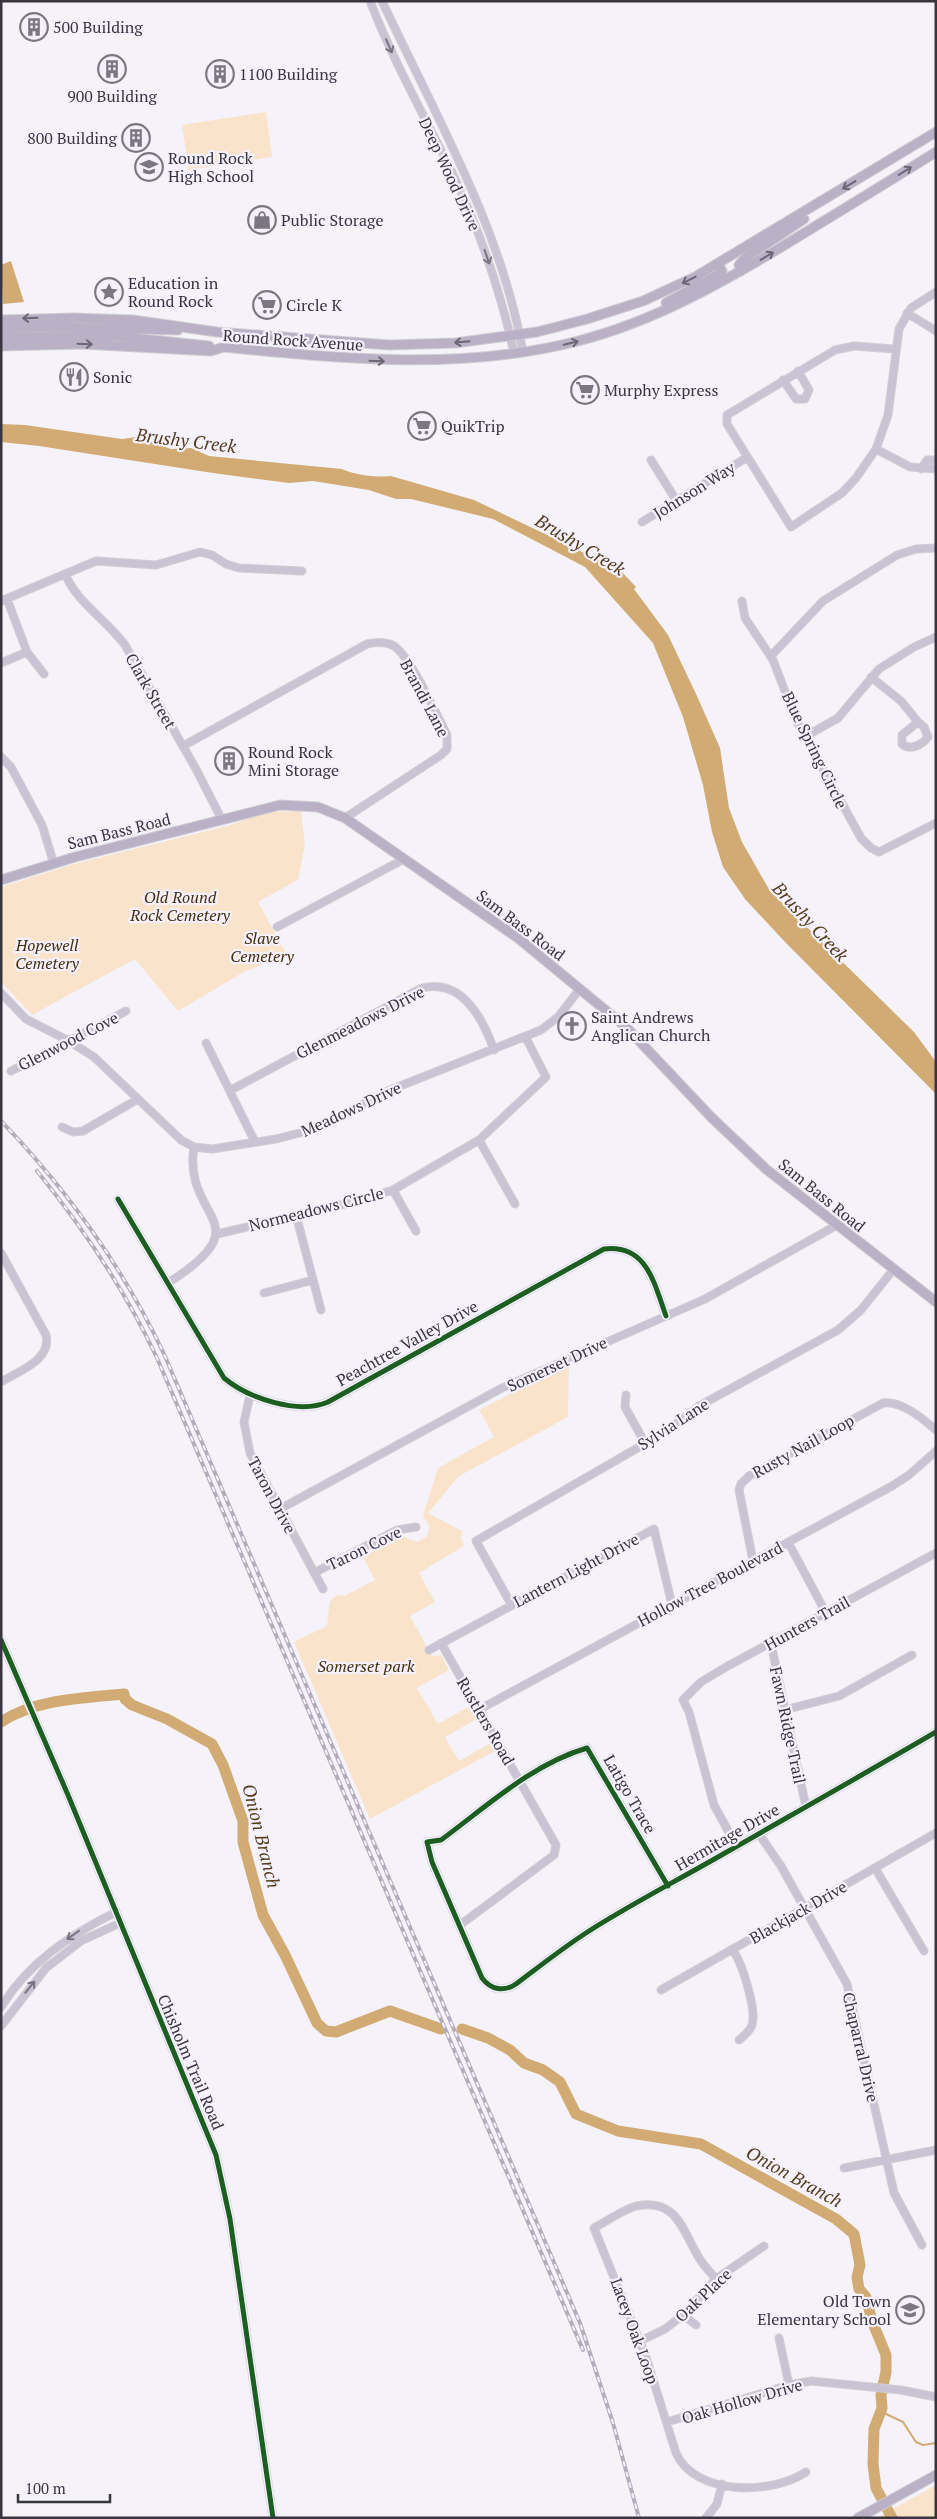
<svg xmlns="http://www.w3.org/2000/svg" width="937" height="2519" font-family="'PT Serif',serif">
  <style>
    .green { fill: #f9e4cb }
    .water { fill: #d1ab73 }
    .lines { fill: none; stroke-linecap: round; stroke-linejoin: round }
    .stream { stroke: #d1ab73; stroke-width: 2 }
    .river { stroke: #d1ab73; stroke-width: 11 }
    .minor-casing { stroke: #cfced3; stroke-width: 9 }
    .major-casing { stroke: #cfced3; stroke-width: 11 }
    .minor { stroke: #c9c3d4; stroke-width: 7 }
    .major { stroke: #bab1c7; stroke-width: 9 }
    .rail-casing { stroke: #b2adba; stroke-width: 4 }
    .rail { stroke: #f4f0fc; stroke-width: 2; stroke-dasharray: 5.5; stroke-linecap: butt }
    .cycleway-casing { stroke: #f4f0fc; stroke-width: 8 }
    .cycleway { stroke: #1b5e20; stroke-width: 5 }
    .oneway { stroke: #797483 }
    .oneway2 { stroke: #6c6676 }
    .labels { text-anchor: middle; stroke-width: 4.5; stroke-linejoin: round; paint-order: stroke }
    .poi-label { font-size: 16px; fill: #383440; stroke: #f4f0fc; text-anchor: start }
    .street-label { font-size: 16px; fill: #383440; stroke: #f4f0fc }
    .park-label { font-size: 16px; font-style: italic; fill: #442d09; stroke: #f4f0fc }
    .water-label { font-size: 18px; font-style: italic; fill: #533c1a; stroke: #f4f0fc }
  </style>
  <rect width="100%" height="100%" fill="#f5f3f9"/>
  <path class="green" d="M266,112L272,157L189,170L182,125Z
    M301,811L305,844L298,880L258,902L287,955L244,972L178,1011L135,959L32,1015L1,982V887L74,864L231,825L266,812Z
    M569,1364L568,1417L459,1476L428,1513L462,1531L461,1538L464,1546L419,1573L435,1602L410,1616L432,1656L441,1655L449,1670L417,1688L438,1724L470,1706L477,1719L445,1737L459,1761L491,1743L495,1751L370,1819L294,1642L327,1626L330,1601L337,1595L344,1596L375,1580L363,1557L398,1538L404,1537L418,1542L427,1536L429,1526L423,1516L438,1468L494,1437L479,1410Z
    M936,2485V2518H877Z"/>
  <path class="water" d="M11,261L24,302L3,304L1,265Z
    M1,424L25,425L122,439L137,437L171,449L191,448L209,456L342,469C355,475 377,478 391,476L474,500L620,570L636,587L634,589L668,635L697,696L720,748L729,808L742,842L770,891L914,1032L936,1062V1094L786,943L745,899L723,867L712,832L703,785L683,717L653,643L585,567L493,519L411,499H396L369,490L313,481L289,483L213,473L39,446L1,442Z"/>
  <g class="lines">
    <path class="stream" d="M882,2408L884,2413L903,2422L916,2442L923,2445L936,2443"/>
    <path class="river" d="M1,1722C36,1699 83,1698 124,1694L125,1699L132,1705L167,1719L212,1744L223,1765L243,1821V1842L263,1915L285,1955L317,2023L326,2031L336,2032L390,2011L441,2029
      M462,2029L488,2038L510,2050L524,2063L543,2070L560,2082L576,2114L618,2131L701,2144L836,2219L854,2234L860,2265L857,2277L859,2289L866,2297L872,2321L886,2355V2372L881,2395L882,2408L874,2429L873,2464L876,2488L892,2518"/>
    <defs>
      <path id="minor" d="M370,1C392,58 422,112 449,166C478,226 500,288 514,353
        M382,1C435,115 501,227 523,352
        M907,313L936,331
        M894,349L854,346L835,350L727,415V424L791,527L842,493L856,478L876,449L888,415L899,329L911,308L936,292
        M783,380L796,399H805L809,390L798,371
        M876,449L910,467L936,469
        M651,460L676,500
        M921,469L927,460H936
        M642,522L746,458
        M65,574C78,604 106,619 125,645L196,769L222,820
        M7,599L27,652L44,674
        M1,601L96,561L156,565L200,552L212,555L226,564L239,568L302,571
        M742,601L745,618L773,660L796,720L861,838L871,848L879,852L936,823
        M771,656L823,601L897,555L916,549L936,548
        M1,663L27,652
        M871,677L901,701L918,722L902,735V744C910,751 922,745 928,737L924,727L918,722
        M806,736L838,718L879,669L914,647L936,637
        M183,746L367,644C376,642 385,641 394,646C410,656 437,715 447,735V749L441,755L345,818
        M1,757L11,767L42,825L54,864
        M277,927L404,859
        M1,993L26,1019L69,1041L94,1057L181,1140L194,1147L212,1149L276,1139L315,1129L390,1090L541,1030L558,1017L579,990
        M206,1043L255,1142
        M11,1071L126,1011
        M231,1090L422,988C462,978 483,1019 494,1050
        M62,1127L73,1132L83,1131L138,1099
        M479,1140L515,1204
        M393,1190L416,1231
        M118,1199L224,1378C248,1398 298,1415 328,1402L604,1249C647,1244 654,1283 666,1316
        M296,1215L321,1310
        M217,1234L353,1202L393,1190L479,1140L546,1077L526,1038
        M1,1253L46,1335C52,1360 19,1371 1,1382
        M168,1283C265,1221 182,1220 194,1147
        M264,1293L313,1280
        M250,1395L244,1422L250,1453L323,1589
        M626,1395L625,1407L645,1443
        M280,1509L502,1388L705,1299L837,1225
        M788,1542L826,1613
        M753,1561L739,1490L741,1484L749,1476L883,1403C902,1401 922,1418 936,1430
        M314,1573L397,1530L416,1527
        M511,1604L476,1541L667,1431L699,1406L838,1330L861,1310L893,1270
        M1,1640L68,1795L216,2155L230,2219L273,2518
        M441,1643L556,1845L554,1855L460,1925
        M771,1644L806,1807
        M429,1650L654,1529L672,1605
        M480,1709L892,1486L909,1475L936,1451
        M784,1710L839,1696L912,1655
        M759,1834L781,1866L847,1984L894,2193L922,2245
        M737,1847L714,1805L689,1712L683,1700L701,1682L726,1667L936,1553
        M875,1868L924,1951
        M668,1886L587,1748C532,1764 486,1807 441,1840L427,1842L432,1862L482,1978C491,1990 504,1992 516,1984C540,1966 564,1947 589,1931C633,1903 680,1879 725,1853C795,1813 866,1773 936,1732
        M732,1949C742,1962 757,2010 752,2025C750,2031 744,2036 739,2040
        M661,1990L936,1833
        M1,2007C29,1962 70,1935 116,1912
        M1,2026L46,1968L81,1941L120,1923
        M844,2168L936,2150
        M716,2279C711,2273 705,2267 701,2261C683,2234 679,2197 636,2206C622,2210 607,2221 594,2228L645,2354L676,2453C695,2496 772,2495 806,2472
        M683,2315L696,2325
        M779,2338L789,2385
        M640,2341L665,2329L683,2315L716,2279L764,2246
        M667,2422L789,2385L811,2381L901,2390L936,2397
        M706,2518L717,2504L722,2484"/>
      <path id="major" d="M741,271L739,265L745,258L804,219
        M666,303L719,274L722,271L718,264
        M1,320L73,318L133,320L217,332L389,345L455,343L537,332L587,319L643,301L695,277L936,132
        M1,328L55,327L178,330
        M1,337L114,336L209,346
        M1,346L82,344L211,351L224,347C342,359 462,371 578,341C652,322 718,285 783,246C834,215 885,184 936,152
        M1,880L75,857L280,805L318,807L345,818L518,938L627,1028L712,1118L766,1169L936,1302
        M858,2518L936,2475"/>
    </defs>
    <use href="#minor" class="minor-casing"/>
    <use href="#major" class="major-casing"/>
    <use href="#minor" class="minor"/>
    <use href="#major" class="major"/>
    <defs>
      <path id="rail" d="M1,1121C68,1191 123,1267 164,1354L580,2323L613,2423L639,2518
        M37,1171C84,1229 125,1290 157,1358L583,2350"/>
    </defs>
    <use href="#rail" class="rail-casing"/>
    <use href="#rail" class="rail"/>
    <defs>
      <path id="cycleway" d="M118,1199L224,1378C248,1398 298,1415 328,1402L604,1249C647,1244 654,1283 666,1316
        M1,1640L68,1795L216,2155L230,2219L273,2518
        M668,1886L587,1748C532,1764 486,1807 441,1840L427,1842L432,1862L482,1978C491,1990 504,1992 516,1984C540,1966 564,1947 589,1931C633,1903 680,1879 725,1853C795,1813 866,1773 936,1732"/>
    </defs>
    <use href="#cycleway" class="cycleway-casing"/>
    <use href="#cycleway" class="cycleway"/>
  </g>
  <defs><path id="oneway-shaft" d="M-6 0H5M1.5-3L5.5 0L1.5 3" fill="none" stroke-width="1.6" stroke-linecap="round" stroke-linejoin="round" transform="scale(1.25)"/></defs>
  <g class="oneway">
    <use href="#oneway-shaft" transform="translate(389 46) rotate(66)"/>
    <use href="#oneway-shaft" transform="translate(487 257) rotate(71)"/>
    <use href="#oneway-shaft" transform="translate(73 1935) rotate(145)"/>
    <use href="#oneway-shaft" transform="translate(30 1987) rotate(-51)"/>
  </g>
  <g class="oneway2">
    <use href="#oneway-shaft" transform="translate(905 171) rotate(-32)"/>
    <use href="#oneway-shaft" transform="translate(849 185) rotate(149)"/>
    <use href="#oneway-shaft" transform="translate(767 256) rotate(-31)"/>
    <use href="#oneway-shaft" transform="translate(689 280) rotate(153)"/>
    <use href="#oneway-shaft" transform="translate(30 318) rotate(178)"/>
    <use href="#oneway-shaft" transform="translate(462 342) rotate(175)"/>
    <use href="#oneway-shaft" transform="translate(571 343) rotate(-13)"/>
    <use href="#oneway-shaft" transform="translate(85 344) rotate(2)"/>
    <use href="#oneway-shaft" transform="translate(377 361) rotate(2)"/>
  </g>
  <defs>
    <symbol id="building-ring" viewBox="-11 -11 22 22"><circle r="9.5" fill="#f4f0fc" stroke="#7a7781" stroke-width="1.5"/><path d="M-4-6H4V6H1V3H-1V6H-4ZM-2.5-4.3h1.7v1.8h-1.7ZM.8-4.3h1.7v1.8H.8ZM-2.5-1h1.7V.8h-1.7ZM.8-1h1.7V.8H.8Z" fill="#7a7781"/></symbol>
    <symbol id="school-ring" viewBox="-11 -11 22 22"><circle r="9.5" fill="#f4f0fc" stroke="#7a7781" stroke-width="1.5"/><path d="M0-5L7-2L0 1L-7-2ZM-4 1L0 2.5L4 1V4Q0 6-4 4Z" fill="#7a7781"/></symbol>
    <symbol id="shop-ring" viewBox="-11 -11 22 22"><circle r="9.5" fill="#f4f0fc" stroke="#7a7781" stroke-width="1.5"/><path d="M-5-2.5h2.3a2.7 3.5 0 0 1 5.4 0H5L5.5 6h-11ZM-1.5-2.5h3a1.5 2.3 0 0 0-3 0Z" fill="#7a7781"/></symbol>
    <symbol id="sight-ring" viewBox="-11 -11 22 22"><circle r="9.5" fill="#f4f0fc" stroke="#7a7781" stroke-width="1.5"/><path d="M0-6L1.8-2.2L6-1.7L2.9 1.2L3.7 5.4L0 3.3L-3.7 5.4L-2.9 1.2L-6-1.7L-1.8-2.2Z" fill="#7a7781"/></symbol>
    <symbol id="supermarket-ring" viewBox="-11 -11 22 22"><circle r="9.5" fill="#f4f0fc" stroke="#7a7781" stroke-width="1.5"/><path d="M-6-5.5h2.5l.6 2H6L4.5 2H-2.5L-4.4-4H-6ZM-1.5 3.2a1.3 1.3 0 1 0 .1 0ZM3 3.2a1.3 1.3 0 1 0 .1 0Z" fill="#7a7781"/></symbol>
    <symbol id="restaurant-ring" viewBox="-11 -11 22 22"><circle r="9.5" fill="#f4f0fc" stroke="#7a7781" stroke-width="1.5"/><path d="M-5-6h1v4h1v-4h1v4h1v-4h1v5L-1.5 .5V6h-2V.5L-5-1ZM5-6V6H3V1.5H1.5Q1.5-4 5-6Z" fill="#7a7781"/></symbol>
    <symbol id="church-ring" viewBox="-11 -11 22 22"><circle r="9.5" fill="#f4f0fc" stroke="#7a7781" stroke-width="1.5"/><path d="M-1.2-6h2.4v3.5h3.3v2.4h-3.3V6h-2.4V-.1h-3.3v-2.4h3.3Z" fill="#7a7781"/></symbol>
  </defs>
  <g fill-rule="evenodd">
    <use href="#building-ring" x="18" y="11" width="32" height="32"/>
    <use href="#building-ring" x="96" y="53" width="32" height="32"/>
    <use href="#building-ring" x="204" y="58" width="32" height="32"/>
    <use href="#building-ring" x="120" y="122" width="32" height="32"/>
    <use href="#school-ring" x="133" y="151" width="32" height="32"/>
    <use href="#shop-ring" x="246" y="204" width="32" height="32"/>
    <use href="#sight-ring" x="93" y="276" width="32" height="32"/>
    <use href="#supermarket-ring" x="251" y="289" width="32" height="32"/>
    <use href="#restaurant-ring" x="58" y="361" width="32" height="32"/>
    <use href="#supermarket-ring" x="569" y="374" width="32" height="32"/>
    <use href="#supermarket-ring" x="406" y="410" width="32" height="32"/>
    <use href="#building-ring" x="213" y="745" width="32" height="32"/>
    <use href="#church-ring" x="556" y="1010" width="32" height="32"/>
    <use href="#school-ring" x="894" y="2294" width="32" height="32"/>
  </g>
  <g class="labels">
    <g class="poi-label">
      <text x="53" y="33">500 Building</text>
      <text x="239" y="80">1100 Building</text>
      <text x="112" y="102" text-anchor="middle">900 Building</text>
      <text x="117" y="144" text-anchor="end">800 Building</text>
      <text x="168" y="164">Round Rock<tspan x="168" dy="18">High School</tspan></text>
      <text x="281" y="226">Public Storage</text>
      <text x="128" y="289">Education in<tspan x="128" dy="18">Round Rock</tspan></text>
      <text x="286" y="311">Circle K</text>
      <text x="93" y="383">Sonic</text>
      <text x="604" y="396">Murphy Express</text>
      <text x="441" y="432">QuikTrip</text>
      <text x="248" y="758">Round Rock<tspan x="248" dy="18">Mini Storage</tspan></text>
      <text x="591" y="1023">Saint Andrews<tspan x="591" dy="18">Anglican Church</tspan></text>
      <text x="891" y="2307" text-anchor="end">Old Town<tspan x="891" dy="18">Elementary School</tspan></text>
    </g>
    <g class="street-label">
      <text transform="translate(450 174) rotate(65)" y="6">Deep Wood Drive</text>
      <text transform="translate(293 340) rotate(4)" y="6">Round Rock Avenue</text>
      <text transform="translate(694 490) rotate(-32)" y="6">Johnson Way</text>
      <text transform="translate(151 691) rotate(60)" y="6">Clark Street</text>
      <text transform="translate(425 698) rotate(62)" y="6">Brandi Lane</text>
      <text transform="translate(815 750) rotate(64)" y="6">Blue Spring Circle</text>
      <text transform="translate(119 831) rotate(-14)" y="6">Sam Bass Road</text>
      <text transform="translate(521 925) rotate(37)" y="6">Sam Bass Road</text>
      <text transform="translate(360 1022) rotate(-27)" y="6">Glenmeadows Drive</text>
      <text transform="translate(68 1041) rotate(-27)" y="6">Glenwood Cove</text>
      <text transform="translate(351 1109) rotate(-25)" y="6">Meadows Drive</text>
      <text transform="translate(822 1195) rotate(39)" y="6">Sam Bass Road</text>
      <text transform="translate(316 1209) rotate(-14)" y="6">Normeadows Circle</text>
      <text transform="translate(407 1343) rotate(-29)" y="6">Peachtree Valley Drive</text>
      <text transform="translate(557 1364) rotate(-25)" y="6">Somerset Drive</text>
      <text transform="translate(673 1424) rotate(-33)" y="6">Sylvia Lane</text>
      <text transform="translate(803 1446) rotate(-29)" y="6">Rusty Nail Loop</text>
      <text transform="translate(272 1495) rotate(62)" y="6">Taron Drive</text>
      <text transform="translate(364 1548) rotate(-26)" y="6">Taron Cove</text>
      <text transform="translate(576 1570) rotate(-28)" y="6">Lantern Light Drive</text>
      <text transform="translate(710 1584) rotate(-28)" y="6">Hollow Tree Boulevard</text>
      <text transform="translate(807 1623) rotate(-29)" y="6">Hunters Trail</text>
      <text transform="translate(486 1721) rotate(60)" y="6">Rustlers Road</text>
      <text transform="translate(788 1725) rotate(78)" y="6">Fawn Ridge Trail</text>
      <text transform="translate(630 1794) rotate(60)" y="6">Latigo Trace</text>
      <text transform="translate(727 1837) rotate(-30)" y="6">Hermitage Drive</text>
      <text transform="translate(798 1912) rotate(-30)" y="6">Blackjack Drive</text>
      <text transform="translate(861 2047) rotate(77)" y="6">Chaparral Drive</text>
      <text transform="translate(191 2062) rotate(67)" y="6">Chisholm Trail Road</text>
      <text transform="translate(703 2295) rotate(-43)" y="6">Oak Place</text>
      <text transform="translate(635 2331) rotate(70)" y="6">Lacey Oak Loop</text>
      <text transform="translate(742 2401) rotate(-16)" y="6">Oak Hollow Drive</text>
    </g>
    <g class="park-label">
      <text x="180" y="903">Old Round<tspan x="180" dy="18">Rock Cemetery</tspan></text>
      <text x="262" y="944">Slave<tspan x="262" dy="18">Cemetery</tspan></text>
      <text x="47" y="951">Hopewell<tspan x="47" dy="18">Cemetery</tspan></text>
      <text x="366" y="1672">Somerset park</text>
    </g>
    <g class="water-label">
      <text transform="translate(186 441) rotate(7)" y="6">Brushy Creek</text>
      <text transform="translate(580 545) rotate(31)" y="6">Brushy Creek</text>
      <text transform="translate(810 922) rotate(47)" y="6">Brushy Creek</text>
      <text transform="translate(261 1836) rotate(76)" y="6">Onion Branch</text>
      <text transform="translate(794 2177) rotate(29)" y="6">Onion Branch</text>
    </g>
  </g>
  <rect width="937" height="2519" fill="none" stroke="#383440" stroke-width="5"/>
  <path d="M18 2494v8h92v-8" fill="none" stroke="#383440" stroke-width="2.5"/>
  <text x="25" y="2494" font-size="15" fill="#383440" stroke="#f4f0fc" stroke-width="4" paint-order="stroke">100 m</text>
</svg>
